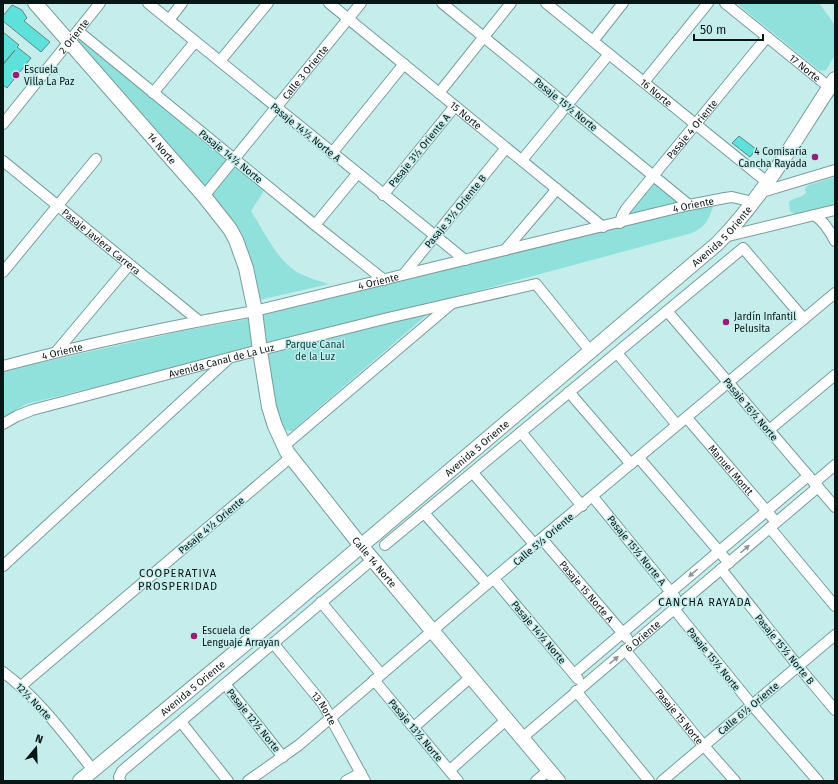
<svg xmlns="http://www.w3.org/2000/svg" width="838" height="784" font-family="'Fira Sans',sans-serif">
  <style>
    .green { fill: #90e0dc }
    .building { fill: #5ee0db; stroke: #618785 }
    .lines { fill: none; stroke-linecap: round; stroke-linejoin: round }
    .street-casing { stroke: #789e9b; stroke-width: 12 }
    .secondary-casing { stroke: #789e9b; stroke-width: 16 }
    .street { stroke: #fff; stroke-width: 10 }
    .secondary { stroke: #fff; stroke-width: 14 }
    .oneway { fill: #909696 }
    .poi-dot { fill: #971d77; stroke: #c5edeb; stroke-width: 1.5 }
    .labels { text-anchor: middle; stroke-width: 3; stroke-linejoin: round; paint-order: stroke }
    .street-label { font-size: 10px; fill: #081616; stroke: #c5edeb }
    .poi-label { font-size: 10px; fill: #081616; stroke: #c5edeb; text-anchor: start }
    .park-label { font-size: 10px; fill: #044341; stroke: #c5edeb }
    .neighbourhood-label { font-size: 11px; letter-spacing: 1px; fill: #081616; stroke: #c5edeb }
  </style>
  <rect width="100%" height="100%" fill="#c5edeb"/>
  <path class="green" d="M736,3H819L835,25V55L826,70L820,71Z
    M80,36L267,186L251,211C263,230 273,252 290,267C301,276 316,280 329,284L251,302L238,237L74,42Z
    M835,177V204L795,214L790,211L789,202C794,197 802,198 806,193L805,188L809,185Z
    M653,181L681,204L629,216L627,214Z
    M710,205L713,207C708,221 706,226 692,233L444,300L292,431L284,430L277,412L266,345L26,404L3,418V371L182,331L243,320Z"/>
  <path class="building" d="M12,5L22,10L27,18L24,21L50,42L41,52L3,21V16Z
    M3,32L19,45L17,47L31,58L7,88L3,85V65L15,50L3,64Z
    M739,136L756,149L750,157L732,143Z"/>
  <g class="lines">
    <defs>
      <g id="street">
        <path d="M148,3L465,260"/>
        <path id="s1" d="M329,3L603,227"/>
        <path d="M442,3L689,205"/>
        <path id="s2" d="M546,3L767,182"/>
        <path id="s3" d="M725,3L829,87"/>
        <path d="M169,20L182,3"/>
        <path d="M78,31L315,225L384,280"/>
        <path d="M593,41L623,3"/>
        <path d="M220,61L268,3"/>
        <path d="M644,82L708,3"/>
        <path d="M153,93L195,42"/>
        <path d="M439,93L511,3"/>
        <path id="s4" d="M3,124L100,3"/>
        <path d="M332,153L404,64"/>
        <path d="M522,160L609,54"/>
        <path id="s5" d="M3,161L199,321"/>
        <path d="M759,193L835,170"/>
        <path d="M383,195L455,106"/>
        <path id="s6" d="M204,196L361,3"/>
        <path d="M814,215C824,221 830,231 835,241"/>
        <path id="s7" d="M620,223L622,216L626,209L767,37"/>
        <path d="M315,225L357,174"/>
        <path d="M724,237L835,210"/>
        <path d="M505,250L557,189"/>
        <path d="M3,272L96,159"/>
        <path d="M404,274L506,148"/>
        <path d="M667,311L835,507"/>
        <path d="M56,352L129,265"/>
        <path d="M617,353L677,425"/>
        <path id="s8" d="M3,366C86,344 170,326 255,311L689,205L725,198L732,197L753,202"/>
        <path d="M569,392L631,464"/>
        <path id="s9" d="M687,418L776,522"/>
        <path id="s10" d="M3,424L17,416L32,410L244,354L388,318L536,284L591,352"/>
        <path d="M769,430L835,375"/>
        <path d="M521,432L582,506"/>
        <path d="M284,446L450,305"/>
        <path d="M639,458L729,563"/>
        <path d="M473,473L535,545"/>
        <path d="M814,483L835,465"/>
        <path d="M593,497L675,597"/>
        <path d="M424,513L487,584"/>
        <path d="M770,528L835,606"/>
        <path id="s11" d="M542,539L627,638"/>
        <path d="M385,545L743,248L804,319"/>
        <path d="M3,566L227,360"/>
        <path d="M721,569L798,666L835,710"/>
        <path d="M494,579L578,679"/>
        <path d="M321,602L381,674"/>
        <path d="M674,609L752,705L818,781"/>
        <path id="s12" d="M273,643L323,704L365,781"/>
        <path id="s13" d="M625,650L704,746L735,781"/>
        <path d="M3,672C39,699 65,735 93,770"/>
        <path d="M574,674L808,476"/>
        <path d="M374,680L458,781"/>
        <path d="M225,684L283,757"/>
        <path d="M21,686L291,457"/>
        <path d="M576,691L649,781"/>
        <path d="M181,722L228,781"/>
        <path d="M414,727L472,676"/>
        <path id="s14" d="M522,738L818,487"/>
        <path d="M450,770L506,720"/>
        <path d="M120,781L119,777L122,771L373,559"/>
        <path d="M248,781L299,745L487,584L835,293"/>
        <path d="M346,781L361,773"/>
        <path d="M536,781L549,770"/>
        <path d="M662,781L835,635"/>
      </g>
      <g id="secondary">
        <path id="s15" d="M35,3L204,196L230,229L236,240L246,268L255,311L260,351L269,407L275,426L287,452L358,542L558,781"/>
        <path id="s16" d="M80,781L262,630L718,243C765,195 798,134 835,79"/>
      </g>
    </defs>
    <use href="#street" class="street-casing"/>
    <use href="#secondary" class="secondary-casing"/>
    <use href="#street" class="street"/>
    <use href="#secondary" class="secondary"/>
  </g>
  <defs><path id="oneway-solid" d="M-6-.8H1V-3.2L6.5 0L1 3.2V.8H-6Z"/></defs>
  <g class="oneway">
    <use href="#oneway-solid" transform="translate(745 549) rotate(-41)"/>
    <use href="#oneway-solid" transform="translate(693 573) rotate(140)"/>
    <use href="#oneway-solid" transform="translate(614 660) rotate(-40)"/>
  </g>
  <g class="poi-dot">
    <circle cx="16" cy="75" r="4"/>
    <circle cx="815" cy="157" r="4"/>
    <circle cx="726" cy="322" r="4"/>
    <circle cx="194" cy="636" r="4"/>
  </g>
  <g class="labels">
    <g class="street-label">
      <text dy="4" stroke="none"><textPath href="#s4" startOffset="113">2 Oriente</textPath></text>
      <text dy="4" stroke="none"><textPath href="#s3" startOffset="103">17 Norte</textPath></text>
      <text dy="4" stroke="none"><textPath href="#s6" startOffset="160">Calle 3 Oriente</textPath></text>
      <text dy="4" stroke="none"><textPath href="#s2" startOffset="142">16 Norte</textPath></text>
      <text transform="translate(566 104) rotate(39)" y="4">Pasaje 15½ Norte</text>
      <text dy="4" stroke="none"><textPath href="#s1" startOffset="177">15 Norte</textPath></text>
      <text dy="4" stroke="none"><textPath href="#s7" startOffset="119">Pasaje 4 Oriente</textPath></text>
      <text transform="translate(306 132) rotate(39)" y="4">Pasaje 14½ Norte A</text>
      <text dy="4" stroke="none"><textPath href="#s15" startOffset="193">14 Norte</textPath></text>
      <text transform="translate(419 150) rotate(-51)" y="4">Pasaje 3½ Oriente A</text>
      <text transform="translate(231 156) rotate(39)" y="4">Pasaje 14½ Norte</text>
      <text dy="4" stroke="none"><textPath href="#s8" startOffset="709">4 Oriente</textPath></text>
      <text transform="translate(455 211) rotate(-51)" y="4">Pasaje 3½ Oriente B</text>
      <text dy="4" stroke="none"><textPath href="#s16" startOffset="842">Avenida 5 Oriente</textPath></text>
      <text dy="4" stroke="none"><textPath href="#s5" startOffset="127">Pasaje Javiera Carrera</textPath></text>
      <text dy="4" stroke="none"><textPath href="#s8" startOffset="385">4 Oriente</textPath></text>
      <text dy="4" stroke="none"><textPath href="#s8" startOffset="61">4 Oriente</textPath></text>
      <text dy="4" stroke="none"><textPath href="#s10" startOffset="228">Avenida Canal de La Luz</textPath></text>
      <text transform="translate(751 409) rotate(50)" y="4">Pasaje 16½ Norte</text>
      <text dy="4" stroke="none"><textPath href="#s16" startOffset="518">Avenida 5 Oriente</textPath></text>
      <text dy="4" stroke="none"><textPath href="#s9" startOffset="68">Manuel Montt</textPath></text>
      <text transform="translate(211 525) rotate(-40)" y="4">Pasaje 4½ Oriente</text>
      <text transform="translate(543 539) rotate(-40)" y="4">Calle 5½ Oriente</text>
      <text transform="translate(637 550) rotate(51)" y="4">Pasaje 15½ Norte A</text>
      <text dy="4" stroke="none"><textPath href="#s15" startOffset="671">Calle 14 Norte</textPath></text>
      <text dy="4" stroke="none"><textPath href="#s11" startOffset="69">Pasaje 15 Norte A</textPath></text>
      <text transform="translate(539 632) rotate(50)" y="4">Pasaje 14½ Norte</text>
      <text dy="4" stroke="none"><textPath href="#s14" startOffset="158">6 Oriente</textPath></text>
      <text transform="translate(785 649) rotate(51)" y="4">Pasaje 15½ Norte B</text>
      <text transform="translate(714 659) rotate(51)" y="4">Pasaje 15½ Norte</text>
      <text dy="4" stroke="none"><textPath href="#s16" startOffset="146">Avenida 5 Oriente</textPath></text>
      <text transform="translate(34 701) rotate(46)" y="4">12½ Norte</text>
      <text transform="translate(748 708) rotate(-40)" y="4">Calle 6½ Oriente</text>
      <text dy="4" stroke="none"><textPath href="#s12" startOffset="83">13 Norte</textPath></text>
      <text dy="4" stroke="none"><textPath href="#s13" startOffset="86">Pasaje 15 Norte</textPath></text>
      <text transform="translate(254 720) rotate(51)" y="4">Pasaje 12½ Norte</text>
      <text transform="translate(416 730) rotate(50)" y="4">Pasaje 13½ Norte</text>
    </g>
    <g class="poi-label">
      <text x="24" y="73">Escuela<tspan x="24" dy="12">Villa La Paz</tspan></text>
      <text x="807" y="155" text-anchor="end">4 Comisaría<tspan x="807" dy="12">Cancha Rayada</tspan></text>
      <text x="734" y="320">Jardín Infantil<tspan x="734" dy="12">Pelusita</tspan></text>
      <text x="202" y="634">Escuela de<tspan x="202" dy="12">Lenguaje Arrayan</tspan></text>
    </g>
    <g class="park-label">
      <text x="315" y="348">Parque Canal<tspan x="315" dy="12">de la Luz</tspan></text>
    </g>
    <g class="neighbourhood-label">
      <text x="178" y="577">COOPERATIVA<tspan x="178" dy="13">PROSPERIDAD</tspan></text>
      <text x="705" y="606">CANCHA RAYADA</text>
    </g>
  </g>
  <rect width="838" height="784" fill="none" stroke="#081616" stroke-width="8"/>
  <g transform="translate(36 748) rotate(19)" stroke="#c5edeb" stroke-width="3" paint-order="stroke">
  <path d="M0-3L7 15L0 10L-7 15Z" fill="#081616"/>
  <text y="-6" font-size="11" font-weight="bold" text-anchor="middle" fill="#081616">N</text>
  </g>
  <path d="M694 34v6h69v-6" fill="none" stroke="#081616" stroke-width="2"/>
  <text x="700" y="34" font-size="12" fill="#081616" stroke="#c5edeb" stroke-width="3" paint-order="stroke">50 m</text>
</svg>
